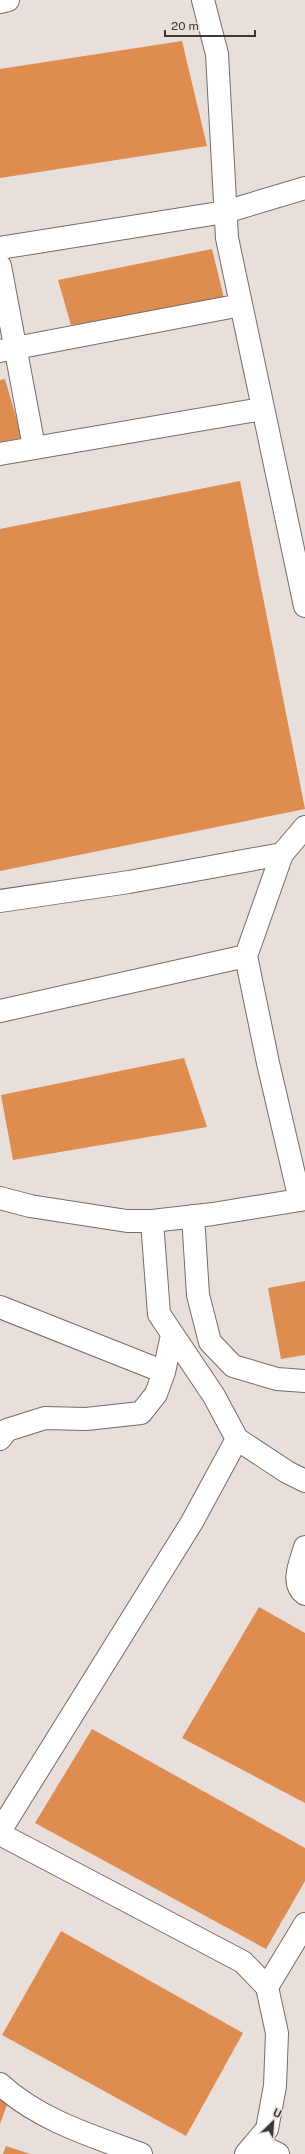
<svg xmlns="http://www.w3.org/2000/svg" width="305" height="2154" font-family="'Public Sans',sans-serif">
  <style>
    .building { fill: #de8c4f }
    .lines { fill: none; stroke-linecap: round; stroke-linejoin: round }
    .minor-casing { stroke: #756d68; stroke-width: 24 }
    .minor { stroke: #fff; stroke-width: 22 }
  </style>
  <rect width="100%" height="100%" fill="#e8dfda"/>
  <path class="building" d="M182,41L207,146L0,178V69Z
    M212,249L225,302L71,325L58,280Z
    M5,379L22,438L0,442V380Z
    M240,481L305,809L0,871V529Z
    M184,1058L207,1127L13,1160L1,1095Z
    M305,1281V1355L281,1359L268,1288Z
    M259,1607L305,1633V1803L182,1738Z
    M92,1729L305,1848V1881L266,1949L35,1823Z
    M61,1931L243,2033L186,2136L2,2035Z
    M0,2099L8,2102L0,2124Z
    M6,2146L30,2154H3Z"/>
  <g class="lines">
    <defs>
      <path id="minor" d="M203,0L217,54L227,238L305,606
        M0,2L8,0
        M0,248L225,212L305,188
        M0,266L34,447
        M0,351L241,305
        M0,454L262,409
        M0,901L129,882L282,854
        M0,1011L246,956
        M0,1198L30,1206L127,1221H152L213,1214L305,1199
        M300,1200L268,1063L246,956L282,854L305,827
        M193,1216L198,1295L210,1342L233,1366L277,1379L305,1381
        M152,1221L159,1314L214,1396L237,1439L287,1472L305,1481
        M0,1307L164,1372
        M0,1439L7,1430L45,1418L86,1419L141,1413L156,1394L164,1372L172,1335
        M305,1547C301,1562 290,1583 305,1594
        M0,1831L192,1522L237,1439
        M0,1834L243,1962L267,1987L277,2033L275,2086L267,2129L246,2154
        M267,1987L305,1924
        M0,2084C39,2120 92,2136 141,2154
        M256,2143L278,2154"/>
    </defs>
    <use href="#minor" class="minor-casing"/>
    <use href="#minor" class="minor"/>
  </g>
  <g transform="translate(273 2122) rotate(25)" stroke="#e8dfda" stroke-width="3" paint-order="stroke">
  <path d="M0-3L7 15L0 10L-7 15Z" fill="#3b3836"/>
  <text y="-6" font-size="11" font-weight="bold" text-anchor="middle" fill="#3b3836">U</text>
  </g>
  <path d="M165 30v6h90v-6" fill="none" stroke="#3b3836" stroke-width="2"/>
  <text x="171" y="30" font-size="12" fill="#3b3836" stroke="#e8dfda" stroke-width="3" paint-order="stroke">20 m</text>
</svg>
